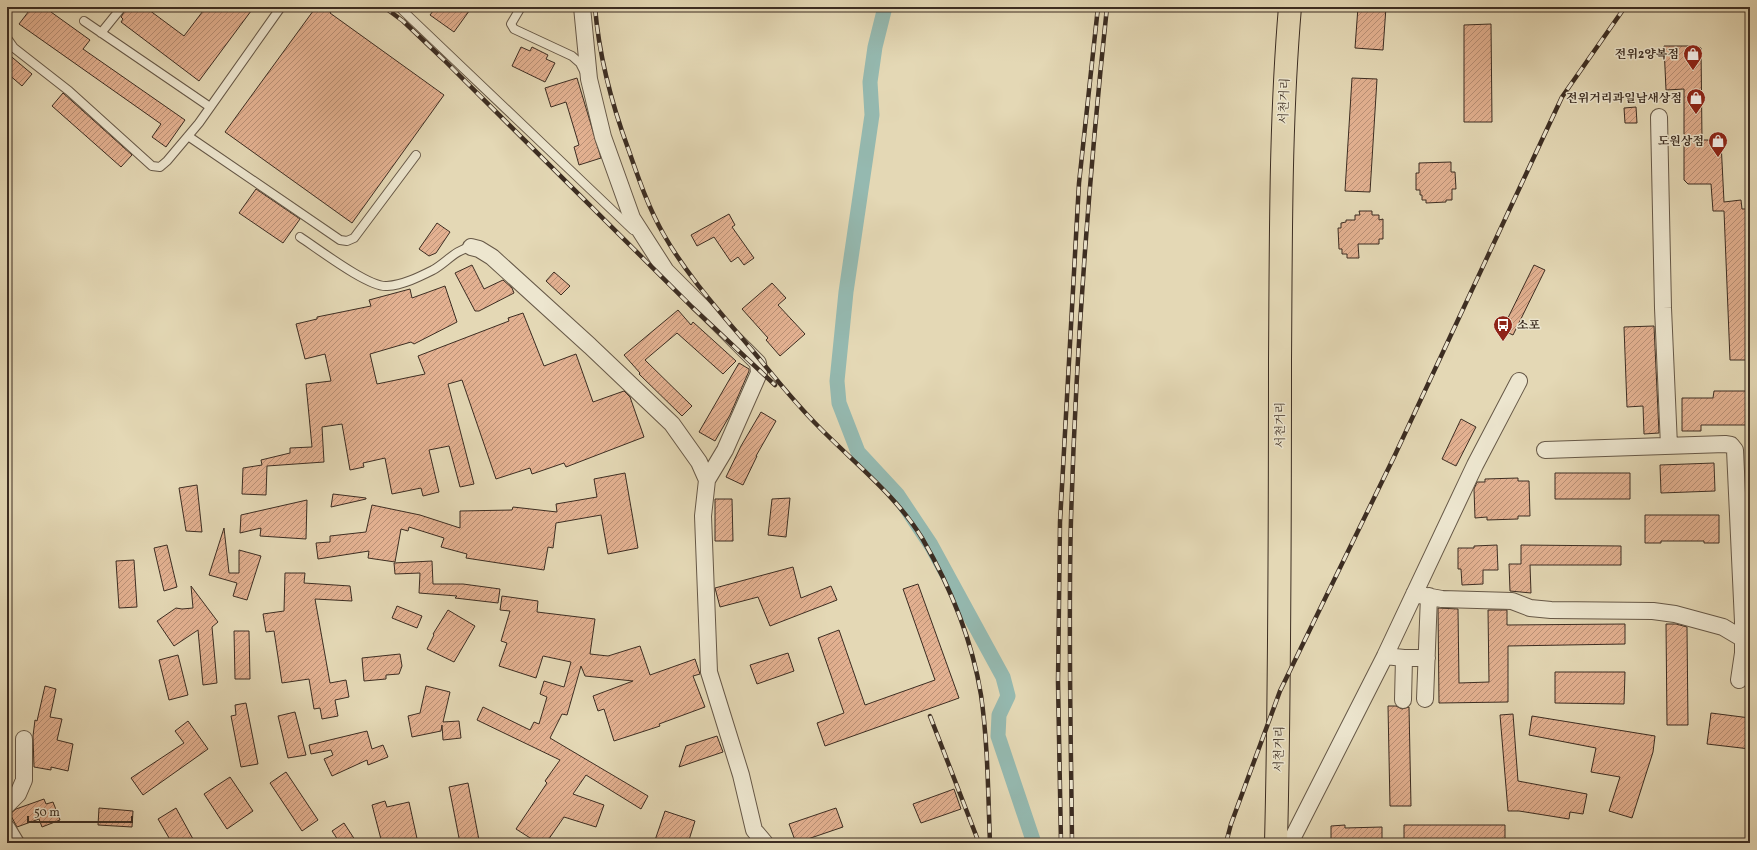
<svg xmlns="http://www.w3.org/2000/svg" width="1757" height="850" font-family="Vollkorn,'Noto Serif KR',serif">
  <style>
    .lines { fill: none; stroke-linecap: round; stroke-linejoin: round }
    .canal { stroke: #95b9b0; stroke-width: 15 }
    .building { fill: url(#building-hatch); stroke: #3c2d22 }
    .service-casing { stroke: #665847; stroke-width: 10 }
    .minor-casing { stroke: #665847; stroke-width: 18 }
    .primary-casing { stroke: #3c2d22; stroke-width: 24 }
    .service { stroke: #ede6cf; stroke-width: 8 }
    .minor { stroke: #ede6cf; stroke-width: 16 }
    .primary { stroke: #e4d8b5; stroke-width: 22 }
    .rail-casing { stroke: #3c2d22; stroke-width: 4.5 }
    .rail { stroke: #ede6cf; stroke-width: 3; stroke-dasharray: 9; stroke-linecap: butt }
    .labels { text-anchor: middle; stroke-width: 3; stroke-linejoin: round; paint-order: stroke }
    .poi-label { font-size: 12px; font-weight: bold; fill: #3c2d22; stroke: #ede6cf; text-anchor: end }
    .street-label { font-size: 12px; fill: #3c2d22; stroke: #ede6cf }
  </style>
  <defs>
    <pattern id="building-hatch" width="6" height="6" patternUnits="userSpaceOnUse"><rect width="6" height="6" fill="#e3b191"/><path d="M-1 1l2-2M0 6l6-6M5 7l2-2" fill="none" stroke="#b99076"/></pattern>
  </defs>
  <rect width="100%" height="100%" fill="#e4d8b5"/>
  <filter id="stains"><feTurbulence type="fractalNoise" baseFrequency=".005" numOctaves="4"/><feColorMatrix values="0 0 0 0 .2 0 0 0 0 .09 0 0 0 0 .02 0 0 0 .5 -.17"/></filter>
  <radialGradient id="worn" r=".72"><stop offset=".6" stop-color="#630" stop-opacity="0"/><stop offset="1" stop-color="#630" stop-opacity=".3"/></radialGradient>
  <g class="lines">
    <path class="canal" d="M885,7L875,47L870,82L872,115L846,292L837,381L839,403L858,452L897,494L931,545L1003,677L1008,696L999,715L998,736L1034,843"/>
  </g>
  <path class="building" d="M32,7H55L51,12L90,40L83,49L185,120L166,147L152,137L161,124L19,24Z
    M127,7H145L184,36L206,7H254L199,81L121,22L123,19L121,17Z
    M316,7H334L330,13L444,95L352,223L225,132Z
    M436,7H472L454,32L430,15Z
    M1358,7H1386L1383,50L1355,48Z
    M1491,24L1492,122H1464V25Z
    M1664,46H1696L1701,48L1702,140H1717L1721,142L1724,202L1741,200L1742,209H1750V360H1730L1724,211H1713L1711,184H1688L1684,180V89L1666,90Z
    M521,47L530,51L532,47L548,55L546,59L555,63L545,82L512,66Z
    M7,53L32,74L22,86L7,73Z
    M577,78L601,158L579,165L574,147L579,145L566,102L551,107L545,88Z
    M1352,78L1377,79L1370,192L1345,191Z
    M63,93L132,155L121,167L52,106Z
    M1636,107L1637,123H1625L1624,108Z
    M1451,162V172H1455L1456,189H1452V200H1446V202L1426,203V200H1422V195H1420V190H1416V173H1419V163Z
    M256,189L300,219L283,243L239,213Z
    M1359,211H1372V215H1379V220L1383,219V239H1379V244H1358L1359,258H1347V254H1342V249H1339L1338,228H1341V223L1346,222V220H1355V215H1360Z
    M729,214L735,225L732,227L754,258L744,265L738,257L731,262L714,237L697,246L691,235Z
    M437,223L450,232L436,253L429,256L419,249Z
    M472,265L484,289L503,280L512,288L514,293L479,311H475L455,273Z
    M1534,265L1545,270L1513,335L1502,330Z
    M554,272L570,286L561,295L546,281Z
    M772,283L786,298L778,305L805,334L780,356L766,340L768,338L742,309Z
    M445,286L457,322L414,344L411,342L370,354L377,384L425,374L418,356L509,321L508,318L523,313L544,366L576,354L593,402L624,391L630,397L644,437L566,467L564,463L532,474L530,468L496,479L462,380L448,384L474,484L460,487L449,446L429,450L439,492L423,496L421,488L392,494L385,458L363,463L364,467L350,470L342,424L322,427L324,462L267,466L266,495L242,494L243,468L262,465L261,460L290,453V448L312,447L306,384L331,381L325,354L305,359L296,324L317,319V317L371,306L369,300L410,289L412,298Z
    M678,310L691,325L693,322L736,361L723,374L677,333L645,360L692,406L682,416L639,374L640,373L624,355Z
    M1654,326L1659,433L1644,434L1643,406L1627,407L1624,327Z
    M739,363L749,369V371L730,415L715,441L699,432Z
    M1714,391H1750V425H1701V431H1682V398H1713Z
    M761,412L776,421L756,456H757L743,485L726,477L741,446Z
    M1461,419L1476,427L1456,466L1442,459Z
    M1714,463L1715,491L1661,493L1660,465Z
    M625,473L638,548L608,554L601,515L556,523L553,548L548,547L544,570L466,558L467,554L441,547L444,538L409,527L408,531L401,529L395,562L368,558L369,551L318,559L316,543L330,542V536L366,532L372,505L420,515L460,528V511L512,510L513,507L557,512L556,504L597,497L594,479Z
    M1555,473H1630V499H1555Z
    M1518,478V481H1529L1530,516H1518V519L1487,520V517L1475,518L1474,489L1477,482H1485V479Z
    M197,485L202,532L186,531L179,488Z
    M333,494L366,498V499L331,507Z
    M790,498L786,537L768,535L772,499Z
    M715,499H732L733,541H715Z
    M307,500L306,539L260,536L261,528L240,533L241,515Z
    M1645,515H1719V543H1704V541H1661V543H1645Z
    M224,528L229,573H239V550L261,556L247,600L233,596L237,583L209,575Z
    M167,545L177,587L164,591L154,548Z
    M1497,545L1498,570H1483V584L1462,585L1461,569H1458V548H1474V546Z
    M1521,545L1621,546V565H1530L1531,593L1510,591L1509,564H1521Z
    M134,560L137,607L119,608L116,561Z
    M432,561L433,584H463L500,589L498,603L455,598L457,596L419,593L420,573L395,574L394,563Z
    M793,567L801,598L831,586L837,600L770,626L758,597L720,607L715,588Z
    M285,573H305L304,583L350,586L352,601L315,599L330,683L346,680L349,697L335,700L338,716L322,719L320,708L314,709L309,679L282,683L274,631L266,632L263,614L284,611Z
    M918,584L959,698L825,746L817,723L844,713L818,638L839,630L865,705L935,680L903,589Z
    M191,586L218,622L212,627L217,683L203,685L198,630L174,646L157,621L176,608L182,609L193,608Z
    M502,596L538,601L537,612L595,619L590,654L608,656L640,646L650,675L695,659L700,674L693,676L705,707L659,724L660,726L614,741L604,709L598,711L593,696L633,681L585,676L581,666L567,715L562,714L550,738L648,796L641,809L586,775L573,794L604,805L596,827L564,817L546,843H538L516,829L547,783L545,781L560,760L477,720L483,707L530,730L534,722L539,724L547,697L540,694L544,681L564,687L571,662L543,656L536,678L499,666L507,643L501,641L510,611L500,610Z
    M397,606L422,616L417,628L392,618Z
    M1438,608L1458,609L1459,683L1489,682L1488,610H1507V625L1625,624V644L1508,646V702L1439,703Z
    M448,610L475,626L454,662L427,649L434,635L433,634Z
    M1666,624H1676L1687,627L1688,725H1667Z
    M234,631H249L250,679H235Z
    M788,653L794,671L757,684L750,665Z
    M400,654L402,666L399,674L386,675V679L364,681L362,658Z
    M178,655L188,695L169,700L159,660Z
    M1555,672H1625L1624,704L1555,703Z
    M45,686L56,689L50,717L62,719L57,740L73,744L68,771L51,767V770L34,767L33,736L35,720L37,721Z
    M426,686L450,692L443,722L459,721L461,738L443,740L442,725L441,731L412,737L408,716L420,713Z
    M246,703L258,764L241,767L231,716L236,715L235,705Z
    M1388,706H1396L1402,709L1409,707L1411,806H1390Z
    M295,712L306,755L288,758L278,716Z
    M1711,713L1750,718V749L1707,744Z
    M1513,714L1518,781L1587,794L1583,814L1570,812L1569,819L1519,811H1508L1500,715Z
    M1532,716L1655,736L1653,752L1632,818L1609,811L1620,777L1591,772L1596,748L1529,735Z
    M188,721L208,749L143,795L131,778L184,743L175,731Z
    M367,731L372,749L383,745L388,757L368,765L367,760L332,776L324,759L333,755L331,750L311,754L309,745Z
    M717,736L723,752L679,767L686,746Z
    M286,772L318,820L302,831L270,783Z
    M230,777L253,811L227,829L204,794Z
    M468,783L479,840L460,843L449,787Z
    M954,789L961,809L921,823L913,804Z
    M44,799L46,804L53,802L60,820L42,827L39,819L17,827L10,814L16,809Z
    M385,801L387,807L409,802L418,843H382L372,805Z
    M99,808L133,811L132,827L98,825Z
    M176,808L193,839L186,843H172L158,819Z
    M836,808L843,827L796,843L789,824Z
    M665,811L695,821L688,843H654Z
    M344,823L357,843H340L332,831Z
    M1345,825V828L1382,827V842L1331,843V826Z
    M1404,825H1505V843H1404Z"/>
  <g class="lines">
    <defs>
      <path id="service" d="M399,7L633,230
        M521,7L511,24L514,29L572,56L580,63L584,71
        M84,21L210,107
        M101,33L122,7
        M7,38L14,48L69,91L152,166L160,167L167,161L199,123L281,7
        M188,136L340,240L347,241L354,238L416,155
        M300,237C317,248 369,288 387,286C403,285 419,277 433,270C447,262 455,250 471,247"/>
      <path id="minor" d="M582,7L589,79L603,137L632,218L666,271L758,363L759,373L725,450L707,480L703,516L709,672L741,775L754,830L765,843
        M1659,117L1663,308L1669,446
        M471,247L479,249L492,257L590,346L672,424L699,462L707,480
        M1545,450L1725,444L1731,445L1735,450L1743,622V653L1739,680
        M1414,594L1442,599L1512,601L1530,608L1551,610L1653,611L1675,614L1723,627L1750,643
        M1385,656L1404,658H1427
        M1425,699L1429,596
        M1403,700L1404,658
        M7,805L18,794L24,780V739
        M7,828L16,843
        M1290,843L1385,656L1475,465L1519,381"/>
      <path id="primary" d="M1276,843C1280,682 1280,521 1280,360C1281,242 1280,124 1290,7"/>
    </defs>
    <use href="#service" class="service-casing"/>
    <use href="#minor" class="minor-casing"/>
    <use href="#primary" class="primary-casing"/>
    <use href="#service" class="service"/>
    <use href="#minor" class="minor"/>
    <use href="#primary" class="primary"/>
    <defs>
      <path id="rail" d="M384,7L403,21L444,60L692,307L775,385
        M595,7C599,57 612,105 629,151C639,180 649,209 664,235C688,277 721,313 752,350C773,375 794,402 818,426C853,462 895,494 922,538C950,586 972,640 981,695C988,744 988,794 990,843
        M930,716L979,843
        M1061,843L1058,682L1060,522L1079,183L1098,7
        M1072,843C1071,735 1068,627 1071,519C1076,348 1089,177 1107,7
        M1226,843L1231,824L1280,691L1394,457L1562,97L1625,7"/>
    </defs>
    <use href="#rail" class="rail-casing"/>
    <use href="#rail" class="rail"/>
  </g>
  <defs>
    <symbol id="shop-pin" viewBox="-11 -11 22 30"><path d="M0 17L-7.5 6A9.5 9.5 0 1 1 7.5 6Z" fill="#8f2418" stroke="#ede6cf"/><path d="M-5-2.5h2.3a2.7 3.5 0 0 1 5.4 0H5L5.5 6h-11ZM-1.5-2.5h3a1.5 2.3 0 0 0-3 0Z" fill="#fff"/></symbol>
    <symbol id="bus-pin" viewBox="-11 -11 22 30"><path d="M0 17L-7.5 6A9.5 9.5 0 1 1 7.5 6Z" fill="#8f2418" stroke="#ede6cf"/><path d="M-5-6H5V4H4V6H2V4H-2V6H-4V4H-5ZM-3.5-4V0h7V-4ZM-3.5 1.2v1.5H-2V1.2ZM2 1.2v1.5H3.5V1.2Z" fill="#fff"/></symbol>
  </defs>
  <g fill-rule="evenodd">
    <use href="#shop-pin" x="1682" y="43" width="22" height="30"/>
    <use href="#shop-pin" x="1685" y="87" width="22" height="30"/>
    <use href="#shop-pin" x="1707" y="130" width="22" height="30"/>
    <use href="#bus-pin" x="1492" y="314" width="22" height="30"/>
  </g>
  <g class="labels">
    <g class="poi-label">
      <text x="1679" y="58">전위2양복점</text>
      <text x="1682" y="102">전위거리과일남새상점</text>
      <text x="1704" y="145">도원상점</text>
      <text x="1517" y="329" text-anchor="start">소포</text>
    </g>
    <g class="street-label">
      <text transform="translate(1284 101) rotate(-88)" y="4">서천거리</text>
      <text transform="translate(1280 425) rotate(-90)" y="4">서천거리</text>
      <text transform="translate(1279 749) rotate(-89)" y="4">서천거리</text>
    </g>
  </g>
  <rect width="1757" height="850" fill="none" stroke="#e4d8b5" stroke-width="24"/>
  <rect x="8" y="8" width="1741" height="834" fill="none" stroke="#3c2d22" stroke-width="2"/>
  <rect x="12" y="12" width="1733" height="826" fill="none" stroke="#3c2d22"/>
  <path d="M28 816v6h104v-6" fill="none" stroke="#3c2d22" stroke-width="2"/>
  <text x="34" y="816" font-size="12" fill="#3c2d22" stroke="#ede6cf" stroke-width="3" paint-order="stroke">50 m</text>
  <rect width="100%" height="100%" filter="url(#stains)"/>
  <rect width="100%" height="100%" fill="url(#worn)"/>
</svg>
